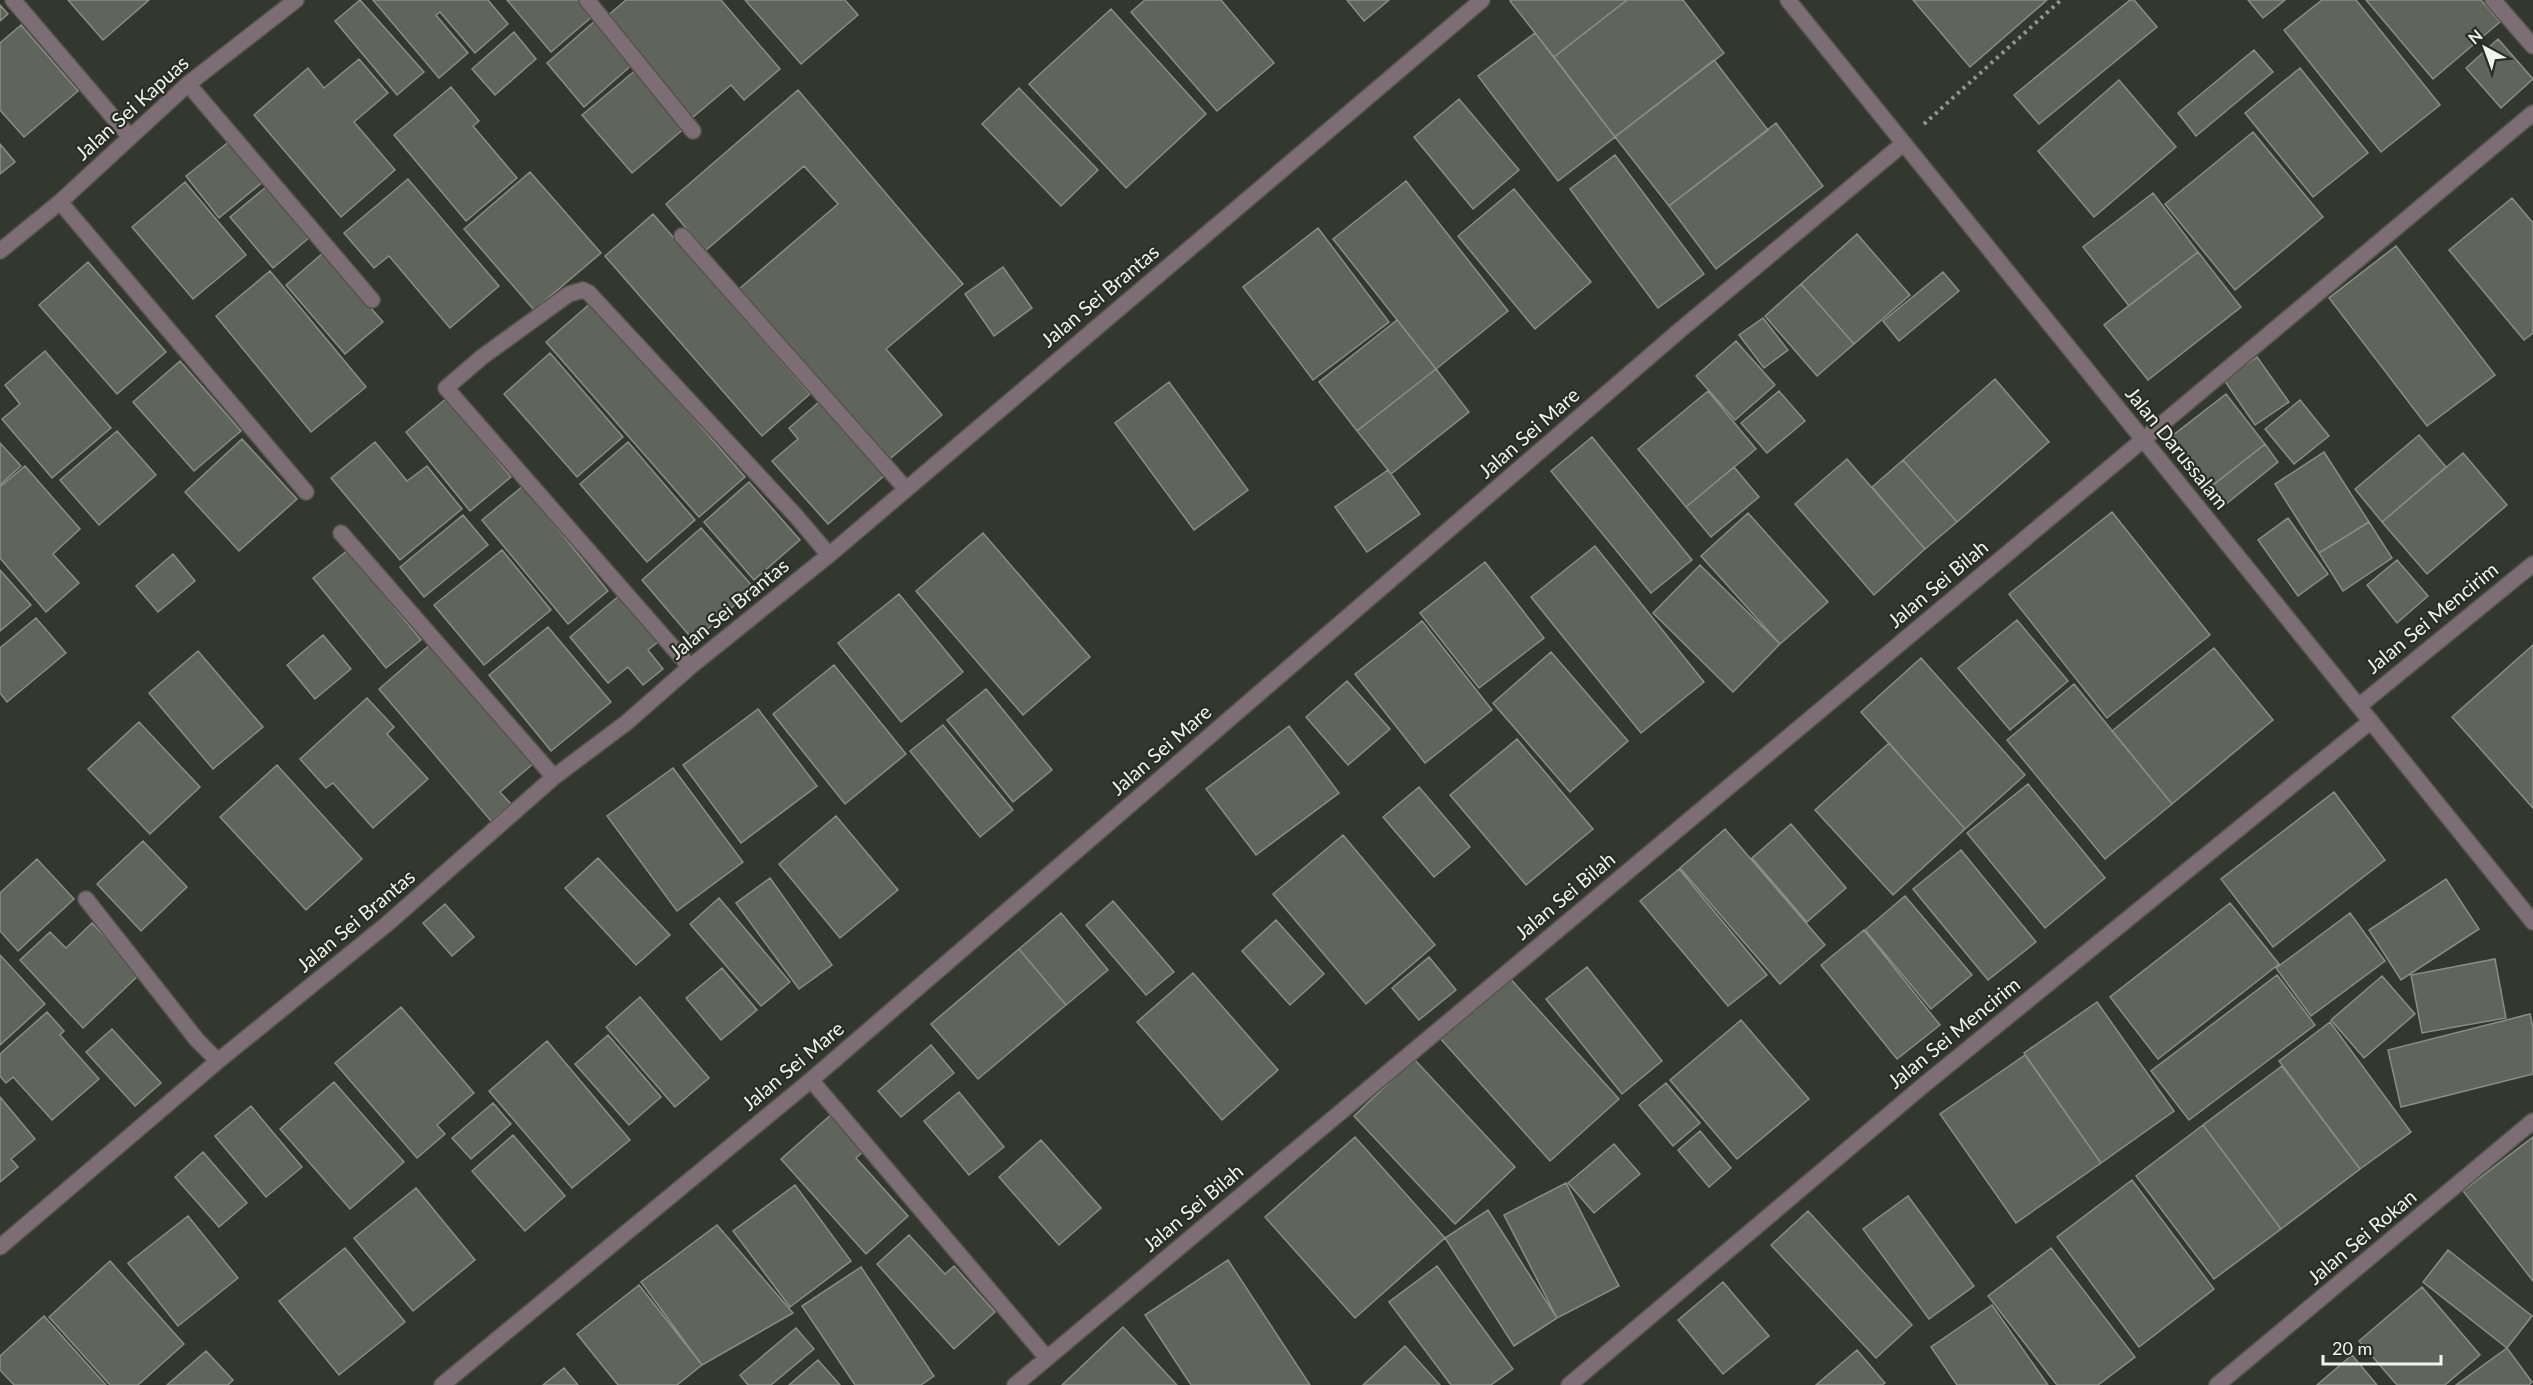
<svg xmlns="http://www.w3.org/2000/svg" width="2533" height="1385" font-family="Lato,sans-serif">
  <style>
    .building { fill: #60655b; stroke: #888e84; stroke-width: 1.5 }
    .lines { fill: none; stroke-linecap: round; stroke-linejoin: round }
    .minor-casing { stroke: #52564e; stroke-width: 18 }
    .path { stroke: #92968e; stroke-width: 4; stroke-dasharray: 3 4.5; stroke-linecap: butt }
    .minor { stroke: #7d6d75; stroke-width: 15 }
    .labels { text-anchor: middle; stroke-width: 4.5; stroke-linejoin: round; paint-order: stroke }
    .street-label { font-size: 20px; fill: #f2f5ef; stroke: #292e25 }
  </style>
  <rect width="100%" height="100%" fill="#33382f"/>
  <path class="building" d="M68,0H149L103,40Z
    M360,0L424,72L397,95L335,21Z
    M373,0H488L508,24L475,53L440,12L436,15L468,53L439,78Z
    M507,0H581L594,15L551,52Z
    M626,0H721L780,69L744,100L731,85L692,118L606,17Z
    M745,0H845L858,15L801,64Z
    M1145,0H1221L1274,63L1217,111L1131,12Z
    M1347,0H1389L1364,21Z
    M1512,0H1627L1554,57L1510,1Z
    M1627,0H1683L1724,53L1615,137L1554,57Z
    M1913,0H2047L1970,67Z
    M2130,0H2134L2157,27L2039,124L2014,95Z
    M2248,0H2285L2263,18Z
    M2322,0H2356L2440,105L2381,152L2284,30Z
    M2366,0H2481L2500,22L2433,79Z
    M0,5L8,14L0,21Z
    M1111,9L1206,114L1126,188L1029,84Z
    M596,20L633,64L584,107L547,63Z
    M21,25L78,91L24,137L0,110V43Z
    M514,32L536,59L495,95L472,69Z
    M1535,33L1615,137L1558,181L1478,76Z
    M2498,39L2533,79L2501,108L2466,68Z
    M2254,50L2273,72L2196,136L2178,113Z
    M359,59L388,93L354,122L395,170L341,217L254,115L308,68L324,88Z
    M1714,60L1768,130L1669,206L1615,137Z
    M2300,68L2368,153L2313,197L2245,113Z
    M637,69L686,127L632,173L582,115Z
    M2119,80L2176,147L2094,217L2038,151Z
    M451,87L479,121L473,126L517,178L466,221L394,135Z
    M1019,88L1098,170L1061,206L982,124Z
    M798,90L963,284L886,349L942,415L886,462L739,289L838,204L804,166L705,251L666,204Z
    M1459,99L1519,170L1473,209L1414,137Z
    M1776,123L1823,186L1716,269L1669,206Z
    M2253,132L2323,217L2235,290L2165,204Z
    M231,140L264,181L219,218L186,176Z
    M0,144L15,162L0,174Z
    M1615,155L1704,274L1658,308L1570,189Z
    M530,172L601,253L534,310L464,229Z
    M408,179L499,286L450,328L389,256L374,268L344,233Z
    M1406,181L1508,311L1436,369L1333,239Z
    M185,182L246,255L193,299L132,227Z
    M266,187L309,238L273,268L230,217Z
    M1514,189L1591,282L1535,329L1458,236Z
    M2153,193L2198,252L2129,306L2083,247Z
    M2512,198L2533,223V333L2524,340L2449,250Z
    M653,214L810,394L762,436L605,256Z
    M1318,228L1389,322L1313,380L1243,287Z
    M1857,234L1910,295L1854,344L1801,284Z
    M2396,246L2495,375L2427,426L2329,298Z
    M2198,252L2241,307L2148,380L2104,325Z
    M323,253L383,322L345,354L286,285Z
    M88,262L166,352L117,394L39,305Z
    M1003,267L1032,308L994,336L965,294Z
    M270,271L366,387L311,432L216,316Z
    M1943,272L1959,291L1899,341L1883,321Z
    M1801,284L1854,344L1817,376L1765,316Z
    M592,302L745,477L699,517L546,342Z
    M1763,318L1788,350L1764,368L1739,335Z
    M1397,320L1436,369L1357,431L1319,382Z
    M1736,341L1775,385L1735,420L1696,376Z
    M45,351L111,428L52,478L2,419L20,404L5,385Z
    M550,353L623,437L577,477L504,394Z
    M2257,357L2289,402L2255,425L2224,380Z
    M180,361L241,431L194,471L133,402Z
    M1436,369L1469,412L1391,474L1357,431Z
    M1995,379L2049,442L1957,522L1903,460Z
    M1169,382L1248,490L1194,530L1115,423Z
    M1708,391L1756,449L1686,507L1638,449Z
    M1779,391L1805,421L1767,453L1741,423Z
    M2226,394L2265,444L2212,486L2172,436Z
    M447,398L511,477L470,511L406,432Z
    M2300,400L2329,436L2294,464L2265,429Z
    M819,402L884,476L828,524L772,461L798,439L789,428Z
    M117,431L156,475L99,525L60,480Z
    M2419,435L2446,467L2382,522L2355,489Z
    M1592,437L1692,560L1651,593L1551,471Z
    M242,439L297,499L239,551L185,492Z
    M375,442L407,481L427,466L462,509L400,560L331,478Z
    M628,442L695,520L647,562L580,484Z
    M0,443L21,466L0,485Z
    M2265,444L2278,462L2226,504L2212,486Z
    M2324,452L2369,522L2319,553L2275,484Z
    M2463,453L2507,505L2427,574L2382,522Z
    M1847,459L1925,549L1874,595L1795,504Z
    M1903,460L1957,522L1925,549L1872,487Z
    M25,466L80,529L53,554L79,583L46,612L0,558V487Z
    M1734,467L1759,497L1711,537L1686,507Z
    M1388,470L1420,514L1367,552L1335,507Z
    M749,482L800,540L754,580L704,522Z
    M523,486L608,591L568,624L482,520Z
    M2112,512L2210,635L2107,718L2009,594Z
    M1748,513L1828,602L1780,644L1701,556Z
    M463,515L488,545L424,597L400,567Z
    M2288,518L2328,574L2298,596L2258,540Z
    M2369,522L2392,558L2343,591L2319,553Z
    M701,528L754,588L694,641L642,580Z
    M983,533L1090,657L1023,715L916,591Z
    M1595,546L1704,682L1641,733L1531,597Z
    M348,550L421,640L386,668L313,578Z
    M502,550L551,610L484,665L434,605Z
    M173,554L195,581L158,612L136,586Z
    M2397,560L2428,596L2397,623L2367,585Z
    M1485,562L1544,638L1479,688L1420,613Z
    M1700,565L1780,644L1733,692L1653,613Z
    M0,570L31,605L0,631Z
    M899,594L963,672L901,722L838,643Z
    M620,595L658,642L648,650L663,669L643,685L628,667L608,683L570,637Z
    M36,618L66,653L7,702L0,693V648Z
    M2017,620L2068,681L2010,730L1958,668Z
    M1422,621L1492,710L1425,763L1355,674Z
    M548,627L611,702L551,751L489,675Z
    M323,635L351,669L315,699L287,665Z
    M432,643L534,763L500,792L511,804L491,821L379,689Z
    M2533,645V808L2452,717Z
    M2214,648L2273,720L2172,804L2112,731Z
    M198,651L263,727L213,769L149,693Z
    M1551,652L1628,741L1570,792L1493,703Z
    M1921,658L2025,775L1965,829L1861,712Z
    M834,665L906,754L845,804L773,714Z
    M1347,681L1390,729L1348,765L1306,717Z
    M2074,684L2172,804L2105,859L2007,740Z
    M986,689L1052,770L1013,802L947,720Z
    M367,698L394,727L387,734L428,779L373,828L333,783L326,788L300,759Z
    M758,709L817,786L741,843L683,765Z
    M139,722L200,787L150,834L88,769Z
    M943,725L1013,810L980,837L910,751Z
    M1289,726L1339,793L1256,855L1206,789Z
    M1517,739L1593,829L1526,885L1450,795Z
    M1889,743L1965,829L1893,895L1815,810Z
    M277,765L362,859L306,910L220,817Z
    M673,768L743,862L677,911L607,816Z
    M2028,784L2105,878L2045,928L1967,833Z
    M1419,787L1470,847L1434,877L1383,817Z
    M2334,792L2385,860L2273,947L2221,879Z
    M836,816L898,890L840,938L779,864Z
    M1791,824L1846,888L1807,922L1752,858Z
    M1725,829L1825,945L1780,984L1680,868Z
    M1343,835L1435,945L1366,1004L1273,894Z
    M143,841L187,887L141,931L97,884Z
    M1961,850L2036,942L1988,980L1913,889Z
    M598,858L670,935L636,965L565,888Z
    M37,859L74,899L18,951L0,931V893Z
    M1679,869L1767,975L1728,1006L1640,901Z
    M770,878L832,965L799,989L736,903Z
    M2446,879L2479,929L2401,980L2369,930Z
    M1905,896L1972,975L1931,1009L1865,930Z
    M719,898L790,982L761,1006L690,924Z
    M1113,901L1174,972L1146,995L1086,925Z
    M2230,903L2279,964L2158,1059L2110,997Z
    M445,904L474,937L452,956L423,923Z
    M1061,913L1108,970L1066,1005L1019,949Z
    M2350,913L2385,961L2311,1016L2276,968Z
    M1276,920L1324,974L1290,1005L1242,951Z
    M92,923L140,974L83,1028L20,960L50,932L66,948Z
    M1864,930L1940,1025L1897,1059L1821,965Z
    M1019,949L1066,1005L978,1079L931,1024Z
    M0,955L45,1004L0,1045Z
    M1429,957L1456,990L1419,1020L1392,988Z
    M2495,959L2506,1018L2422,1033L2411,975Z
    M1587,967L1662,1061L1622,1094L1546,999Z
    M722,968L757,1010L721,1040L686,998Z
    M1193,973L1278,1070L1222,1120L1137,1022Z
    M1507,975L1619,1099L1550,1161L1439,1037Z
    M2277,975L2315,1025L2189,1120L2151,1071Z
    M2382,976L2415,1014L2364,1058L2331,1020Z
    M640,997L709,1078L675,1107L606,1027Z
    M2097,1002L2174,1111L2101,1163L2024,1053Z
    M401,1007L474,1093L437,1125L445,1134L417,1158L335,1063Z
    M47,1012L64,1031L60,1035L99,1079L52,1120L13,1077L6,1083L0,1076V1054Z
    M2530,1014L2533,1028V1074L2401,1107L2388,1050Z
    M1741,1020L1809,1099L1737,1159L1670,1080Z
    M2330,1022L2411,1132L2360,1169L2279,1061Z
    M112,1029L161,1083L135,1106L86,1052Z
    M608,1035L661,1097L629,1125L575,1064Z
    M547,1041L630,1140L572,1188L489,1091Z
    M931,1045L954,1073L901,1117L878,1091Z
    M2025,1055L2101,1163L2016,1223L1940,1114Z
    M1414,1059L1515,1167L1455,1224L1354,1116Z
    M2282,1066L2360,1169L2281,1229L2203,1125Z
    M334,1082L404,1162L350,1209L280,1129Z
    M1666,1083L1700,1123L1673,1146L1639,1105Z
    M959,1092L1004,1147L969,1175L924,1121Z
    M0,1097L35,1139L11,1159L18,1167L0,1182Z
    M493,1103L511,1124L471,1159L452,1138Z
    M251,1106L302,1167L266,1197L215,1136Z
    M833,1113L865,1150L856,1158L908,1216L866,1254L781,1159Z
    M2203,1125L2281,1229L2214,1279L2136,1176Z
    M1700,1131L1731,1168L1709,1187L1678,1150Z
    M513,1135L565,1196L525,1231L472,1171Z
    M1355,1137L1445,1238L1355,1318L1265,1217Z
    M2533,1137V1281L2463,1191Z
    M1041,1140L1101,1208L1059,1245L999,1177Z
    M1614,1144L1640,1174L1594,1213L1568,1183Z
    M203,1152L247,1203L219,1227L175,1177Z
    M2132,1180L2214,1289L2139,1347L2057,1237Z
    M1566,1183L1619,1286L1557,1318L1504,1215Z
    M795,1185L851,1261L790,1307L733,1231Z
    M416,1188L475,1260L413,1311L354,1238Z
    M1908,1196L1974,1286L1929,1319L1863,1229Z
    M1488,1210L1557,1318L1514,1346L1445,1238Z
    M1808,1211L1912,1325L1876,1358L1771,1245Z
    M188,1216L238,1278L178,1326L128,1263Z
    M717,1225L793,1313L702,1365L641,1282Z
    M909,1235L945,1274L954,1266L995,1312L954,1349L877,1264Z
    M345,1248L405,1322L339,1375L279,1301Z
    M2051,1248L2135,1357L2098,1385H2057L1988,1296Z
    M2448,1250L2532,1316L2507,1348L2423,1282Z
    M1228,1260L1310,1385H1191L1145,1315Z
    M110,1261L184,1344L138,1385H110L49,1317Z
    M1437,1266L1513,1369L1491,1385H1451L1389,1302Z
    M861,1267L934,1376L921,1385H855L802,1306Z
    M1723,1282L1769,1336L1723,1374L1678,1320Z
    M639,1285L702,1365L677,1385H618L577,1334Z
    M2422,1287L2480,1355L2445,1385H2397L2359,1341Z
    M1992,1305L2048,1385H1957L1931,1347Z
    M44,1316L106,1385H14L0,1370V1356Z
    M1123,1327L1177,1385H1062Z
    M796,1328L814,1349L771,1385H748L740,1375Z
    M1405,1346L1440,1385H1363Z
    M2507,1348L2532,1382L2529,1385H2456Z
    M1857,1350L1885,1383L1882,1385H1816Z
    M206,1351L233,1380L228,1385H167Z
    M2352,1355L2377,1385H2317Z
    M818,1360L840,1385H789Z
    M564,1368L578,1385H543Z"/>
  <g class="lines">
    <defs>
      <path id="minor" d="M13,0L130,137
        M587,0L693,131
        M1788,0L2533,922
        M2493,0L2533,46
        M188,84L372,300
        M60,202L306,492
        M682,236L906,489
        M0,251L60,202L188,84L296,0
        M341,533L554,777
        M690,667L446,388L482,357L569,294L583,290L589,293L796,516L829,555
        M2359,706L2533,564
        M86,899L197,1040L218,1061
        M811,1080L1047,1358
        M0,1247L218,1061L387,924L554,777L626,723L690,667L829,555L1482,0
        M442,1385L811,1080L1679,331L1904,143
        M1015,1385L2533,113
        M1569,1385L1925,1084L2371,721
        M2217,1385L2533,1121"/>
    </defs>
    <use href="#minor" class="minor-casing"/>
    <path class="path" d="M1924,124L2061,0"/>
    <use href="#minor" class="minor"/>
  </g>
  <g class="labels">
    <g class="street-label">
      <text transform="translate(132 108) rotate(-42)" y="7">Jalan Sei Kapuas</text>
      <text transform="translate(1100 296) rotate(-40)" y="7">Jalan Sei Brantas</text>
      <text transform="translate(1529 433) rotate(-41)" y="7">Jalan Sei Mare</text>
      <text transform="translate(2177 448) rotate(51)" y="7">Jalan Darussalam</text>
      <text transform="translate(1938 584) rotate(-40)" y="7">Jalan Sei Bilah</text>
      <text transform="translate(729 609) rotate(-39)" y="7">Jalan Sei Brantas</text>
      <text transform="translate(2432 618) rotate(-39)" y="7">Jalan Sei Mencirim</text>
      <text transform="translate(1161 750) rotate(-41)" y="7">Jalan Sei Mare</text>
      <text transform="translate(1565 896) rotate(-40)" y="7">Jalan Sei Bilah</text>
      <text transform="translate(356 921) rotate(-40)" y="7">Jalan Sei Brantas</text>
      <text transform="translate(1954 1033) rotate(-39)" y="7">Jalan Sei Mencirim</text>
      <text transform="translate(793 1066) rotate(-40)" y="7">Jalan Sei Mare</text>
      <text transform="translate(1193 1208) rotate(-40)" y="7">Jalan Sei Bilah</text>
      <text transform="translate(2362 1237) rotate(-40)" y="7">Jalan Sei Rokan</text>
    </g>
  </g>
  <g transform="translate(2485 48) rotate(319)" stroke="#292e25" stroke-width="4.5" paint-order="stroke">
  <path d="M0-4.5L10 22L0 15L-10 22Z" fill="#f2f5ef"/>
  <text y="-9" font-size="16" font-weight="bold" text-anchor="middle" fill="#f2f5ef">N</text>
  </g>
  <path d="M2323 1355v9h118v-9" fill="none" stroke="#f2f5ef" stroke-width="3"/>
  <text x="2332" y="1355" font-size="18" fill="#f2f5ef" stroke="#292e25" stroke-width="4.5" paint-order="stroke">20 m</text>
</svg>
